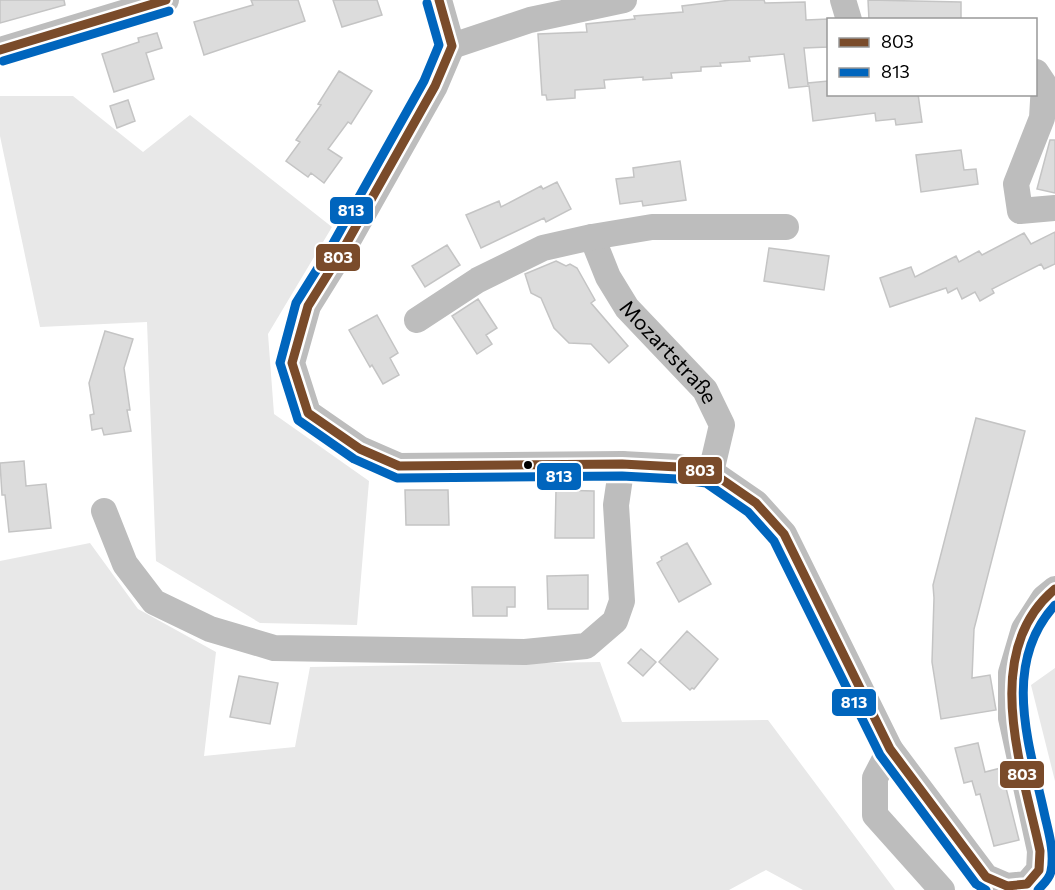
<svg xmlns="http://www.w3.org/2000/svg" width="1055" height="890" font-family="Commissioner,sans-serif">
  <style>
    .green { fill: #e8e8e8 }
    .building { fill: #dcdcdc; stroke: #c4c4c4; stroke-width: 1.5 }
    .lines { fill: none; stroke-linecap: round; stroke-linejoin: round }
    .minor { stroke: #bdbdbd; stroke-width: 26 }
    .bus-1-casing { stroke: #fff; stroke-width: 14 }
    .bus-2-casing { stroke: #fff; stroke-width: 14 }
    .bus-1 { stroke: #7a4b2a; stroke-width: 9 }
    .bus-2 { stroke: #0065bd; stroke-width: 9 }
    .bus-dot { fill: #000; stroke: #fff; stroke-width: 2 }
    .labels { text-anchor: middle; stroke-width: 4.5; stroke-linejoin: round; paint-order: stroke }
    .street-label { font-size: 21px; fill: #000; stroke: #fff }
    .line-badge { stroke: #fff; stroke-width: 2 }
    .badge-label { font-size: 16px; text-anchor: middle; font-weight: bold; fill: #fff }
  </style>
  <rect width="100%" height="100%" fill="#fff"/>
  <path class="green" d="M0,96H73L143,152L190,115L332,227L268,334L274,414L369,481L357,625L260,623L156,561L147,322L40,327L0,136Z
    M90,543L138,609L216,652L204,756L295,747L310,667L600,662L622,722L768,720L895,890H803L766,870L729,890H0V561Z
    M1055,668V781L1031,685Z"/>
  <path class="building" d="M0,0H64L65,5L0,23Z
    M251,0H298L305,21L204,55L194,22L253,5Z
    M333,0H377L382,15L342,27Z
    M731,0H764L765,3L805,2L806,20L828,19V47L804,48L808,85V83L828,81V94H918L922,122L896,125L895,119L876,121L875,113L813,121L809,86L789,88L784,54L749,57L750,61L720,63L721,66L701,67V71L671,73L672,78L643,80V77L604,80L605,88L575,90V98L547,100L546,95H542L538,34L587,32L586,24L635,19L634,16L683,12L682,6Z
    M868,0L961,2V20H869Z
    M157,33L162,48L146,53L154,79L114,92L102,54L139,42L138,38Z
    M339,71L372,91L351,124L348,122L328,149L342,158L324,183L311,173L308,177L286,161L300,142L296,140L321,105L318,104Z
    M128,100L135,121L117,128L110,106Z
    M1050,140H1055V193L1037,189Z
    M961,150L964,170L976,169L978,184L921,192L916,155Z
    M680,161L686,200L643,206L642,201L620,204L616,179L634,177L633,168Z
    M557,182L571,209L546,222L544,218L481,248L466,215L499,201L501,207L541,186L543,189Z
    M1055,232V264L1044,269L1041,264L992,289L994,293L980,301L975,292L962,299L957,288L948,293L946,288L890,307L880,278L911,267L915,277L956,256L959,262L979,251L982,255L1024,233L1031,244Z
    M447,245L460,265L425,287L412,266Z
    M769,248L829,256L824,290L764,281Z
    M556,261L566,266L570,264L577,268L595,300L591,303L628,346L609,363L591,344L569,343L554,328L541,298L531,293L525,274Z
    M478,299L497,328L486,335L492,344L477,354L452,316Z
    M377,315L398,353L390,358L399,375L383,384L372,365L370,367L349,330Z
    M105,331L133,339L124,368L130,410H127L131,431L104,435L102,428L92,430L90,415L94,414L89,383Z
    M976,418L1025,431L974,629L972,678L990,675L996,710L941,719L932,662L934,598L933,585Z
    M24,461L26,486L46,484L51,528L9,532L5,495H2L0,463Z
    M405,490H448L449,525H406Z
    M556,490L594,491V538H555Z
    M687,543L711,584L679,602L657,563L662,560L661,557Z
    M588,575V609H548L547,576Z
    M472,587H515V607H507V616H473Z
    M687,631L718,659L694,689L692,688L690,690L659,662Z
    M641,649L656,662L643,676L628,663Z
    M239,676L278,683L270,724L230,717Z
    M978,743L985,772L1001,768L1019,840L994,846L980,794L976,795L972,781L964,783L955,748Z"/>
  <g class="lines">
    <g class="minor">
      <path d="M439,0L452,46L435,86L341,253L308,306L292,363L308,413L360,449L399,466L622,464L678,467L711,472L756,503L784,534L890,749L986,877L1007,886L1027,884L1039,870L1040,851L1011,718V673L1024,629L1044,598L1055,589"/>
      <path d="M843,0L849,20"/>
      <path d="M452,46L530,20L624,0"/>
      <path d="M0,50L166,0"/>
      <path d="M1036,72L1044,84L1042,118L1016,184L1020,211L1055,208"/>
      <path id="s1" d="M592,237L608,277L627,308L705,390L722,425L711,472"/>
      <path d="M417,320L478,280L543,248L592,237L652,227H786"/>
      <path d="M104,511L125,564L154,602L210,629L274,648L525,652L586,646L615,621L622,601L616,505L622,464"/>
      <path d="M890,749L875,778V815L942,890"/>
    </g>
    <defs>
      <path id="bus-1" d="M439,0L452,46L435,86L341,253L308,306L292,363L308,413L360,449L399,466L622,464L678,467L711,472L756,503L784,534L890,749L986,877L1007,886L1027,884L1039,870L1040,851C1023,771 979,652 1055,589
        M0,50L166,0"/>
      <path id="bus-2" d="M427,3L439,45L424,81L331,247L296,303L280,363L298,420L354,459L397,478L622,476L677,479L706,483L748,512L774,541L880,755L976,884L986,890
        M3,61L169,11
        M1038,890C1042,885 1050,879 1051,871C1055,851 1048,831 1044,812C1029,744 1001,664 1055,605"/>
    </defs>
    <use href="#bus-1" class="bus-1-casing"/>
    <use href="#bus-2" class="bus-2-casing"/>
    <use href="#bus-1" class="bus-1"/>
    <use href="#bus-2" class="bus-2"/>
  </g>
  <circle class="bus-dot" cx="528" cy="465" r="5"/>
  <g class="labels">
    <g class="street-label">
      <text dy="7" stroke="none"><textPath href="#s1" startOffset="140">Mozartstraße</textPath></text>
    </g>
  </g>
  <g class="line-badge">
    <rect x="329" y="196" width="45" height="29" rx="6" fill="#0065bd"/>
    <rect x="315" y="243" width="46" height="29" rx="6" fill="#7a4b2a"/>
    <rect x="677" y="456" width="46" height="29" rx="6" fill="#7a4b2a"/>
    <rect x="536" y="462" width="46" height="29" rx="6" fill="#0065bd"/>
    <rect x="831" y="688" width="46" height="29" rx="6" fill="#0065bd"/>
    <rect x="999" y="760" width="46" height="29" rx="6" fill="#7a4b2a"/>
  </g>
  <g class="badge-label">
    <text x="351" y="216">813</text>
    <text x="338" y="263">803</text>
    <text x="700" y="476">803</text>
    <text x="559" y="482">813</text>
    <text x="854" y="708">813</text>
    <text x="1022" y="780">803</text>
  </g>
  <rect x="827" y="18" width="210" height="78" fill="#ffffff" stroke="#999999" stroke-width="1.5"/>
  <rect x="839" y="38" width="30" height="9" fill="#7a4b2a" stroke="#999999" stroke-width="1.5"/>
  <text x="881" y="48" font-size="18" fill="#000000">803</text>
  <rect x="839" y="68" width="30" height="9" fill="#0065bd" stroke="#999999" stroke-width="1.5"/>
  <text x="881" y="78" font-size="18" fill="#000000">813</text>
</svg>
